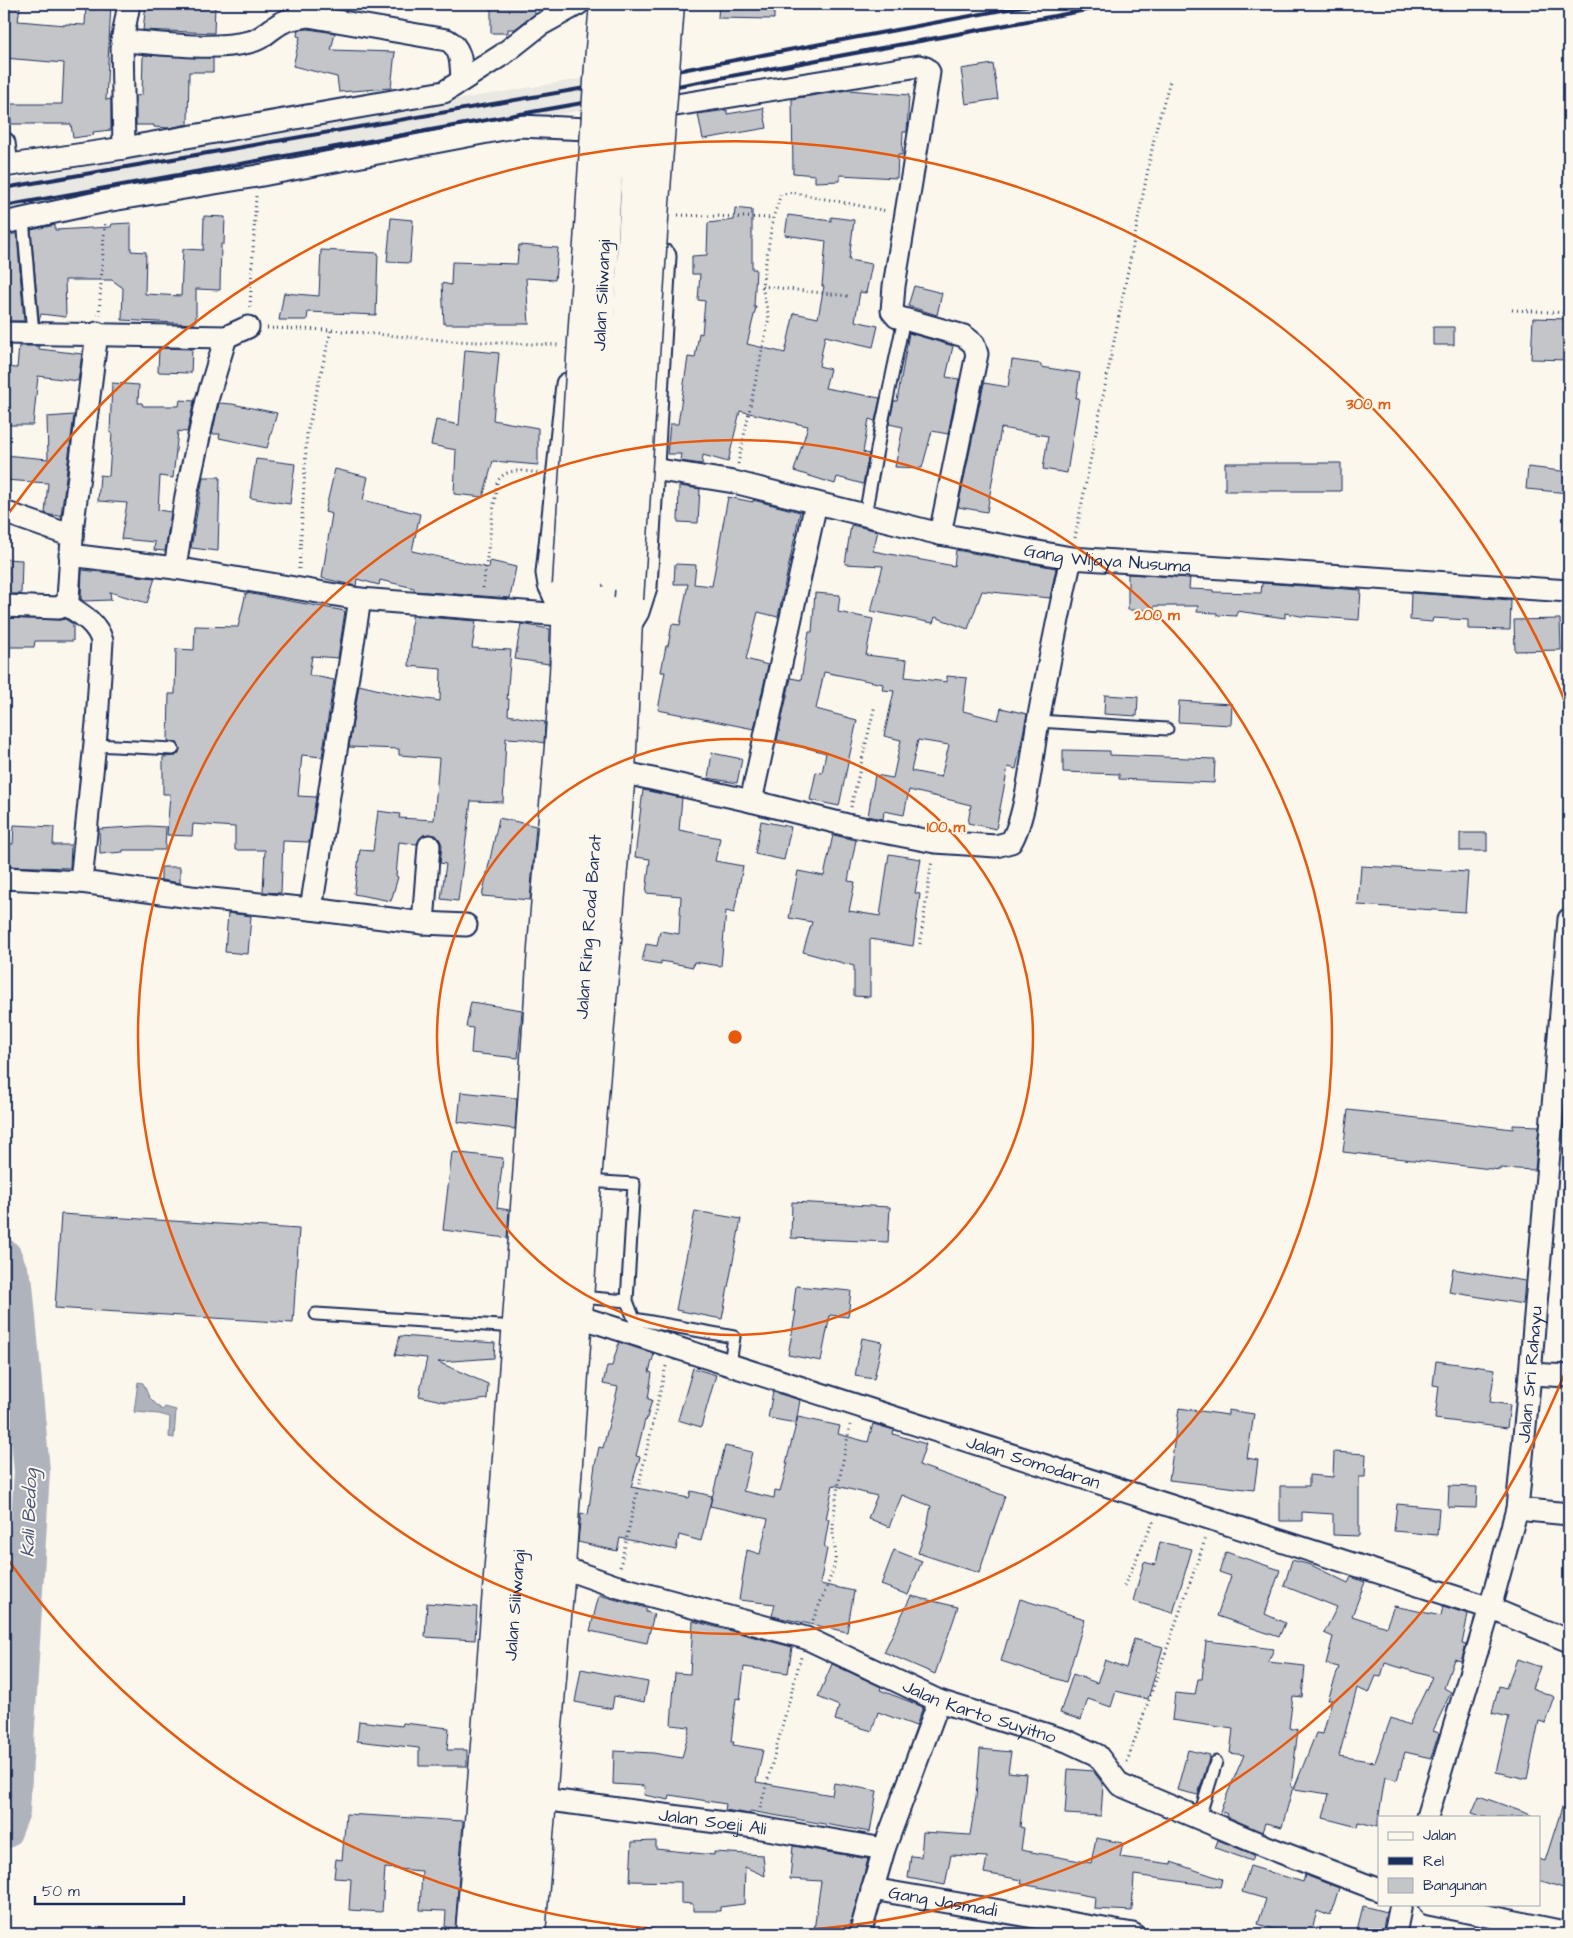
<svg xmlns="http://www.w3.org/2000/svg" width="1573" height="1938" font-family="'Architects Daughter',sans-serif">
  <style>
    .built { fill: #eae8e2 }
    .water { fill: #afb3bb; stroke: #747e96 }
    .lines { fill: none; stroke-linecap: round; stroke-linejoin: round }
    .river { stroke: #afb3bb; stroke-width: 36 }
    .building { fill: #c3c5c9; stroke: #1b2f5e; fill-rule: evenodd }
    .lane-casing { stroke: #1b2f5e; stroke-width: 15 }
    .street-casing { stroke: #1b2f5e; stroke-width: 25 }
    .secondary-casing { stroke: #1b2f5e; stroke-width: 31 }
    .highway-casing { stroke: #1b2f5e; stroke-width: 31 }
    .path { stroke: #1b2f5e; stroke-width: 3; stroke-dasharray: 1 4; stroke-linecap: butt }
    .lane { stroke: #fbf7ec; stroke-width: 11 }
    .street { stroke: #fbf7ec; stroke-width: 21 }
    .secondary { stroke: #fbf7ec; stroke-width: 28 }
    .highway { stroke: #fbf7ec; stroke-width: 28 }
    .rail { stroke: #1b2f5e; stroke-width: 4 }
    .secondary-bridge-casing { stroke: #1b2f5e; stroke-width: 31; stroke-linecap: butt }
    .highway-bridge-casing { stroke: #1b2f5e; stroke-width: 31; stroke-linecap: butt }
    .secondary-bridge { stroke: #fbf7ec; stroke-width: 28 }
    .highway-bridge { stroke: #fbf7ec; stroke-width: 28 }
    .ring { fill: none; stroke: #e8590c; stroke-width: 2.5 }
    .labels { text-anchor: middle; stroke-width: 4; stroke-linejoin: round; paint-order: stroke }
    .street-label { font-size: 18px; fill: #1b2f5e; stroke: #fbf7ec }
    .water-label { font-size: 19px; font-style: italic; fill: #47577a; stroke: #fbf7ec }
    .centre { fill: #e8590c; stroke: #fbf7ec; stroke-width: 2.5 }
    .ring-label { font-size: 15px; text-anchor: middle; font-weight: bold; fill: #e8590c; stroke: #fbf7ec; stroke-width: 4; stroke-linejoin: round; paint-order: stroke }
  </style>
  <rect width="100%" height="100%" fill="#fbf7ec"/>
  <filter id="ink" filterUnits="userSpaceOnUse"><feTurbulence type="fractalNoise" baseFrequency=".02" numOctaves="2"/><feDisplacementMap in="SourceGraphic" scale="10" xChannelSelector="R" yChannelSelector="G"/><feConvolveMatrix kernelMatrix="1 2 1 2 8 2 1 2 1" color-interpolation-filters="sRGB"/></filter>
  <g filter="url(#ink)">
    <path class="built" d="M586,78L583,110L4,217V181L360,116Z"/>
    <path class="water" d="M138,1382L143,1383L149,1397L162,1410L165,1407L176,1410L174,1438L169,1437L170,1417L159,1414L134,1412Z"/>
    <g class="lines">
      <path class="river" d="M4,1257L15,1285L32,1471L12,1811L4,1831"/>
    </g>
    <path class="building" d="M4,4L20,6L18,21L66,25V24L85,25L86,4H111L106,100L111,99V130L93,132L94,135L73,138L71,124H11V104H62L64,63L4,58Z
      M146,4L215,5L214,33L143,30Z
      M311,4H343L341,9Z
      M491,4H534L535,14L515,29H508V33H491Z
      M719,4H774V19L718,18Z
      M308,29L335,33L331,50L395,52L391,88L339,92L337,77L293,66L300,37L297,36L298,30Z
      M143,55L213,58V72H189L188,124L169,128L154,127V125H136V96L142,95Z
      M993,64L998,99L966,104L961,69Z
      M848,90L909,95L907,132H903L902,155H898L897,178L840,175V181L815,182V175L793,173L792,99Z
      M763,108L767,128L703,139L698,114L727,110V114Z
      M735,208L752,210V269H756L754,307H756L747,344L785,353L794,313L818,318L824,286H822L826,241L785,235L788,215L831,221V217L854,220L849,260L872,264L866,293L860,292L855,321L878,326L873,347L825,336L819,366L830,369L825,388L880,398L875,421L869,419L863,452L869,454L863,484L837,477L835,484L794,471L808,426L740,411L728,462L703,455L702,464L680,461L681,454H667L670,424H678L688,357L695,358L699,333L702,334L705,301L698,300L700,274H692V256L707,255L708,223L734,220Z
      M204,216L225,217L224,244H221L220,290L196,289V322L193,324L122,320L123,288L112,280H65L66,317L41,314L39,321L31,230L55,225V230L111,227L112,224L131,223V251L146,252L145,294L181,296L183,249L203,250Z
      M391,218L413,220L410,263L387,262Z
      M11,234H17L24,321H4V235Z
      M519,245L558,248L555,280L526,278L529,324H444L442,283L451,285L452,262L517,264Z
      M321,250L378,253L376,315L308,312L307,320H279L284,293L319,296Z
      M914,286L942,293L937,315L908,306Z
      M1533,318L1569,319V360L1531,359Z
      M1433,327H1454V345H1433Z
      M909,333L953,346L946,377L959,379L948,434L932,431L922,468L895,467L903,427L889,424L894,401H897Z
      M19,346H39V349L82,354L78,381L38,376L33,425H4V367L17,368Z
      M159,348L192,349L191,373L158,372Z
      M465,350L499,353L493,420L538,428V465L493,461L483,497L454,494L456,450L431,445L436,420L459,425Z
      M1012,360L1041,364V367L1080,373L1076,398H1079L1067,473L1043,469L1048,436L1001,428L987,512L958,507L984,383L1008,387Z
      M112,383L139,385L138,403H142L143,406H179L180,400L194,401L187,432L178,431L173,478L160,476L158,510L171,512L165,551L154,550L155,542L121,539L127,503L98,501L100,475L109,476L112,433H110Z
      M219,403L232,404L277,413L267,448L219,438L220,434H212Z
      M74,415L61,516L50,515L45,513L48,483L4,480V455L48,459L47,417Z
      M256,459L295,464L290,504L250,498Z
      M1225,463H1341V491H1225Z
      M1528,467L1569,472V493L1526,489Z
      M335,469L368,477L363,500L420,514L412,551L489,568L490,561L516,567L510,598L414,591V588L380,580L379,585L357,579L356,586L322,578L332,514L325,512Z
      M203,477H220L218,551L191,548Z
      M679,486L700,489L698,523L678,522Z
      M728,497L753,502V500L800,512L778,617L758,612L746,659L768,665L754,729L658,710L665,672H661L666,646H668L672,624L680,625L688,584H674L675,564L696,565L694,584L712,586Z
      M851,525L878,531L873,551L954,566L956,550L1056,568L1050,598L982,591L968,629L935,617L933,623L871,611L883,566L845,564Z
      M4,559L22,560L21,594H4Z
      M82,570L155,578L147,603L110,592L111,600L84,601L81,599Z
      M1128,574L1190,578L1189,589L1213,590V592L1261,593L1262,583L1361,590L1359,620L1306,616V617L1285,613V618L1237,611V616L1217,615V613L1197,612L1198,606H1154V610H1128Z
      M246,593L345,611L338,658L312,656L309,675L334,680L322,757L302,755L298,796L316,797L309,842L283,841L281,893L263,892L265,850H235V827L193,824L192,836L167,835L170,794H163V757L176,756L180,749L177,742L168,741L169,694H175L176,649L194,650L195,626L238,627Z
      M815,593L840,595L838,612L873,619L866,655L907,660L905,677L947,682V676L967,678L963,711L998,720L1001,708L1027,714L1016,769L1008,767L996,829L968,823L971,805L909,790L904,815L884,811L883,819L868,816L875,775L893,778L901,740L884,736L894,691L882,690L883,684L824,672L816,709L857,720L839,806L810,800L816,772L822,773L826,753L777,740L791,678L801,680L809,632H812ZM918,740L949,745L941,777L911,771Z
      M1411,593L1511,600L1510,630L1468,629V620L1433,618L1432,622L1410,620Z
      M412,616L476,621L472,648L511,650L507,699H509L508,715L545,722L544,743L525,739L506,738L503,802L471,801L458,901L441,899L446,864L440,863L442,845L440,840L436,835L429,834L423,835L417,844L399,842L396,876L398,877L391,901L354,894L360,850L373,851L378,811L400,814L399,818L434,820L439,758L399,755V749L349,747L359,685L400,695L440,701L441,669L409,666Z
      M4,618L59,620L65,619L73,624V641H35L34,647H4Z
      M1560,619L1561,650L1515,651L1514,620Z
      M521,624L550,629L549,664L515,659Z
      M1105,695L1138,697L1137,716L1104,714Z
      M1179,701L1232,704L1231,725L1178,722Z
      M1063,750L1110,751V755L1215,759L1214,783L1119,779V774L1063,772Z
      M712,753L742,759L737,783L708,778Z
      M643,790L682,798L679,830L720,838L715,861L743,866L734,913L726,911L721,966L694,962L693,967L661,961V964L642,961L646,944L657,946L660,931L679,934L681,896L646,893L650,859L635,857Z
      M499,818L536,826L530,900L482,896Z
      M761,821L791,827L784,860L755,854Z
      M14,825L54,827L53,845H71L70,868L4,866V843L13,844Z
      M148,826L166,827L165,850H123V852L100,854L99,829Z
      M1460,833H1487V851H1460Z
      M833,835L856,840L848,881L855,882L849,911L880,916L889,854L921,859L915,893L920,894L913,946L870,939V997L854,996V966L803,952L812,922L789,918L798,871L824,876Z
      M1361,866L1468,872L1465,912L1358,905Z
      M161,867H180V883L161,880Z
      M228,913L251,916L248,954L225,952Z
      M471,1002L522,1010L518,1058L471,1053L473,1028L466,1027Z
      M461,1092L517,1098L515,1129L458,1122Z
      M1348,1110L1513,1129V1125L1539,1126L1535,1170L1500,1168V1170L1343,1152Z
      M452,1152L503,1158L497,1208L509,1210L507,1238L443,1230Z
      M792,1202L890,1207L888,1242L791,1238Z
      M695,1211L741,1219L722,1319L676,1310Z
      M61,1214L299,1229L293,1323L55,1308Z
      M1453,1269L1525,1281L1523,1304L1449,1292Z
      M796,1286L851,1291L848,1317L830,1315L821,1361L788,1355L796,1311H793Z
      M400,1336L495,1343L494,1358L438,1362L488,1384L487,1399L466,1402H446L419,1396L427,1358L395,1355Z
      M862,1338L882,1342L874,1379L855,1376Z
      M619,1342L654,1354L649,1372L652,1373L648,1399L652,1400L646,1421L645,1420L636,1456L640,1457L631,1487L689,1498L691,1491L712,1496L701,1541L679,1535L676,1550L620,1538L617,1551L578,1542L581,1513L588,1515L595,1465L599,1447L603,1448L618,1387L603,1384L607,1366H612Z
      M1436,1361L1495,1369L1490,1402L1510,1405L1507,1428L1435,1419L1439,1386L1433,1385Z
      M693,1368L716,1375L701,1427L678,1420Z
      M773,1392L800,1400L796,1423L768,1418Z
      M1179,1408L1228,1415V1410L1254,1414L1247,1458L1258,1460L1254,1490L1169,1480Z
      M798,1417L840,1426L838,1434L868,1442L873,1424L894,1430L893,1434L926,1444L919,1465L1005,1496L979,1573L918,1553L927,1527L931,1506L902,1495L889,1527L868,1518L877,1496L833,1485L826,1519H829L824,1548L827,1549L820,1584L854,1591L847,1632L772,1616L775,1604L739,1600L747,1550L760,1554L768,1519L710,1506L725,1446L752,1452L743,1491L774,1498L775,1490L780,1491L788,1463H786Z
      M1334,1452L1366,1454L1365,1477H1359V1536L1333,1535V1514L1302,1512V1521H1280V1486H1309V1475L1333,1477Z
      M1449,1486L1477,1487L1476,1508L1448,1507Z
      M1397,1504L1439,1508L1437,1535L1394,1531Z
      M1160,1542L1192,1549L1173,1613L1133,1601L1144,1562L1155,1565Z
      M894,1550L922,1561L908,1595L881,1585Z
      M1226,1552L1280,1570L1265,1614L1285,1623L1279,1637L1217,1616L1231,1576L1219,1572Z
      M1292,1560L1311,1565L1348,1583L1351,1577L1365,1582L1352,1616L1386,1627L1394,1606L1441,1616L1443,1606L1468,1614L1462,1644L1466,1645L1461,1661L1454,1659L1444,1688L1451,1692L1433,1731L1439,1733L1431,1758L1405,1752L1397,1780L1385,1777L1377,1827L1359,1822L1358,1827L1323,1818L1329,1794L1294,1789L1316,1733L1323,1734L1332,1700H1328L1339,1667L1326,1664L1333,1637L1324,1633L1337,1607L1284,1586ZM1385,1663L1432,1677L1409,1725L1391,1718L1375,1762L1339,1756L1357,1688L1369,1693L1376,1676L1381,1677Z
      M599,1595L646,1608V1612L654,1614L647,1643L590,1631Z
      M911,1596L958,1607L935,1674L884,1652Z
      M1020,1599L1085,1619L1066,1682L1001,1661Z
      M427,1603L477,1607L475,1640L425,1637Z
      M693,1621L792,1647L788,1673L744,1667L740,1699L736,1698L731,1742H734L733,1745L763,1750L756,1782L832,1795L834,1783L877,1791L870,1832L750,1811V1814L725,1810L726,1804L670,1795L669,1800L644,1795L645,1786L613,1784L614,1751L653,1753L682,1758L690,1727L671,1725L675,1673L690,1674Z
      M1134,1639L1163,1647L1148,1699L1116,1691L1111,1707L1088,1699L1081,1720L1060,1713L1073,1674L1097,1683L1105,1660L1126,1668Z
      M1206,1641L1274,1649L1268,1662L1305,1666L1302,1697L1293,1696L1289,1728L1298,1730L1291,1786L1293,1787L1282,1827L1265,1823L1262,1832L1226,1816L1227,1814L1220,1811L1244,1755L1230,1753L1233,1729L1172,1720L1175,1693L1195,1695L1198,1679H1202Z
      M1517,1659L1540,1667L1532,1688L1555,1697L1546,1723L1539,1721L1527,1779L1496,1772L1509,1717L1492,1713L1499,1686L1506,1688Z
      M832,1664L881,1687L880,1690L923,1707L916,1726L878,1712L872,1731L835,1720L839,1706L818,1697Z
      M581,1669L648,1682L644,1702L614,1696L612,1709L575,1702Z
      M359,1721L402,1726L403,1723L449,1728L447,1750H467V1766H419V1748L357,1741Z
      M980,1749L1011,1752L1008,1772L1026,1774L1020,1827L1024,1828L1021,1850L1091,1863L1096,1838L1123,1843L1120,1857L1171,1864V1862L1222,1879L1220,1887L1134,1875L1132,1911L1094,1909L1095,1897L1021,1884L1022,1880L984,1873L987,1857L951,1855L945,1885L908,1878L911,1856L921,1857L923,1832L970,1835L976,1797Z
      M1188,1750L1210,1755L1198,1795L1177,1790Z
      M1068,1769L1093,1771L1103,1784L1101,1816L1065,1814Z
      M1566,1795H1569V1890L1539,1880V1859L1545,1861Z
      M1479,1796L1531,1815V1817H1484L1472,1813Z
      M346,1814L463,1821L455,1928L445,1927L446,1911L420,1910L422,1871L385,1868L382,1912L349,1910L351,1879L334,1878L336,1859L342,1860Z
      M1218,1840L1254,1855L1252,1861L1215,1848Z
      M656,1841V1849L714,1855V1852L763,1855L765,1876L745,1867L744,1904L720,1907V1911H693V1904L681,1903V1882L630,1881L632,1842Z
      M793,1846L868,1859L848,1934L814,1930L821,1881L790,1879Z
      M1250,1866L1303,1882L1305,1875L1339,1888L1330,1916L1317,1911L1311,1934H1290L1258,1924L1266,1899L1242,1892Z
      M1363,1906L1386,1912L1382,1934H1356Z"/>
    <g class="lines">
      <defs>
        <path id="lane" d="M23,219L33,333
          M865,515L881,428L904,319
          M1038,721L1167,729
          M95,745L173,749
          M587,1181L634,1184L627,1301L634,1319L734,1337L730,1364
          M580,1297L627,1301
          M316,1314L516,1327
          M1199,1818L1216,1762"/>
        <g id="street">
          <path d="M122,41C162,43 210,51 249,42C260,40 266,33 275,27C285,19 296,18 308,16L447,40C462,48 461,64 462,80"/>
          <path d="M648,112L670,106L919,66L926,68L929,72L928,79L894,286L892,311L897,317L964,336L974,344L977,354L940,534"/>
          <path d="M4,143L7,165"/>
          <path d="M124,148L122,41L129,4"/>
          <path d="M4,166L124,148L444,92L502,55L540,25L578,4"/>
          <path d="M4,223L106,201L257,176L519,126L588,129L609,123"/>
          <path d="M4,333L226,337L248,327"/>
          <path id="s1" d="M653,469L734,482L940,534L1071,558L1569,591"/>
          <path d="M4,512L72,536"/>
          <path d="M70,555L175,568L360,599L562,615"/>
          <path d="M175,568L186,496L207,400L226,337"/>
          <path d="M65,604C81,614 97,623 102,641L97,723L81,882"/>
          <path d="M4,606L59,608L65,604L68,599L73,523L97,333"/>
          <path d="M565,620L549,585L547,573L567,384"/>
          <path d="M632,622L638,612L646,587L665,256"/>
          <path d="M621,772L751,801L847,825L935,842L996,846L1011,842C1026,817 1032,757 1037,727C1047,670 1059,614 1071,558"/>
          <path d="M751,801L816,503"/>
          <path d="M4,878L81,882L191,897L311,909L423,923L466,925"/>
          <path d="M311,909L360,599"/>
          <path d="M423,923L429,846"/>
          <path id="s2" d="M577,1316L1490,1608L1569,1641"/>
          <path d="M1530,1374L1569,1376"/>
          <path d="M1517,1509L1569,1514"/>
          <path id="s3" d="M561,1567L615,1586L806,1638L939,1701L1067,1741L1097,1755L1120,1785L1262,1845L1379,1890"/>
          <path id="s4" d="M542,1799L755,1827L884,1849"/>
          <path id="s5" d="M1427,1817L1490,1608L1517,1509L1530,1374L1569,919"/>
          <path id="s6" d="M872,1889L1133,1934"/>
          <path d="M1429,1904L1569,1933"/>
          <path d="M860,1934L884,1849L939,1701"/>
          <path d="M1395,1934L1401,1904"/>
        </g>
        <path id="secondary" d="M470,1934C496,1611 521,1288 541,964C549,838 566,712 567,585
          M531,1934L561,1567L587,1181L621,772L629,599"/>
        <g id="highway">
          <path id="s7" d="M488,1934L524,1486L533,1330L554,1073L588,586"/>
          <path id="s8" d="M514,1934L614,576"/>
        </g>
      </defs>
      <use href="#lane" class="lane-casing"/>
      <use href="#street" class="street-casing"/>
      <use href="#secondary" class="secondary-casing"/>
      <use href="#highway" class="highway-casing"/>
      <path class="path" d="M678,215L773,218
        M762,286L848,296
        M250,307L256,196
        M1512,310L1569,313
        M99,315L105,221
        M267,328L331,330L453,341L558,345
        M738,464L769,318L762,286L773,218L781,194L795,193L887,211
        M1075,538L1156,129L1170,81
        M299,569L307,433L331,330
        M483,588L497,482C506,467 524,471 539,473
        M851,807L875,705
        M920,944L932,860
        M620,1567L666,1366
        M1124,1586L1154,1520
        M813,1620C820,1602 829,1584 834,1566C838,1550 832,1542 833,1528C835,1493 844,1459 850,1425
        M1127,1762L1206,1537
        M760,1808L801,1657"/>
      <use href="#lane" class="lane"/>
      <use href="#street" class="street"/>
      <use href="#secondary" class="secondary"/>
      <use href="#highway" class="highway"/>
      <path class="rail" d="M4,188L591,87L1035,4
        M4,206L672,87L1119,4"/>
      <defs>
        <path id="secondary-bridge" d="M567,585L600,49L604,4
          M629,599L655,203L670,4"/>
        <g id="highway-bridge">
          <path d="M614,576L643,42L647,4"/>
          <path id="s9" d="M588,586L606,199L623,4"/>
        </g>
      </defs>
      <use href="#secondary-bridge" class="secondary-bridge-casing"/>
      <use href="#highway-bridge" class="highway-bridge-casing"/>
      <use href="#secondary-bridge" class="secondary-bridge"/>
      <use href="#highway-bridge" class="highway-bridge"/>
    </g>
  </g>
  <g class="ring">
    <circle cx="735" cy="1037" r="298"/>
    <circle cx="735" cy="1037" r="597"/>
    <path d="M1568 1365A895 895 0 0 1 6 1557M6 517A895 895 0 0 1 1568 709"/>
  </g>
  <g class="labels">
    <g class="street-label">
      <text dy="6" stroke="none"><textPath href="#s9" startOffset="291">Jalan Siliwangi</textPath></text>
      <text dy="6" stroke="none"><textPath href="#s1" startOffset="464">Gang Wijaya Nusuma</textPath></text>
      <text dy="6" stroke="none"><textPath href="#s8" startOffset="1010">Jalan Ring Road Barat</textPath></text>
      <text dy="6" stroke="none"><textPath href="#s5" startOffset="456">Jalan Sri Rahayu</textPath></text>
      <text dy="6" stroke="none"><textPath href="#s2" startOffset="479">Jalan Somodaran</textPath></text>
      <text dy="6" stroke="none"><textPath href="#s7" startOffset="330">Jalan Siliwangi</textPath></text>
      <text dy="6" stroke="none"><textPath href="#s3" startOffset="444">Jalan Karto Suyitno</textPath></text>
      <text dy="6" stroke="none"><textPath href="#s4" startOffset="172">Jalan Soeji Ali</textPath></text>
      <text dy="6" stroke="none"><textPath href="#s6" startOffset="72">Gang Jasmadi</textPath></text>
    </g>
    <g class="water-label">
      <text transform="translate(28 1513) rotate(-88)" y="7">Kali Bedog</text>
    </g>
  </g>
  <circle cx="735" cy="1037" r="8" class="centre"/>
  <g class="ring-label">
    <text x="1368" y="409">300 m</text>
    <text x="1157" y="620">200 m</text>
    <text x="946" y="832">100 m</text>
  </g>
  <rect width="1573" height="1938" fill="none" stroke="#fbf7ec" stroke-width="20"/>
  <rect x="10" y="10" width="1553" height="1918" fill="none" stroke="#1b2f5e" stroke-width="2" filter="url(#ink)"/>
  <rect x="1378" y="1816" width="162" height="90" fill="#fbf7ec" stroke="#a1a7b3"/>
  <rect x="1388" y="1832" width="25" height="8" fill="#fbf7ec" stroke="#a1a7b3"/>
  <text x="1423" y="1840" font-size="15" fill="#1b2f5e">Jalan</text>
  <rect x="1388" y="1857" width="25" height="8" fill="#1b2f5e" stroke="#a1a7b3"/>
  <text x="1423" y="1866" font-size="15" fill="#1b2f5e">Rel</text>
  <rect x="1388" y="1878" width="25" height="15" fill="#c3c5c9" stroke="#a1a7b3"/>
  <text x="1423" y="1890" font-size="15" fill="#1b2f5e">Bangunan</text>
  <path d="M35 1896v8h149v-8" fill="none" stroke="#1b2f5e" stroke-width="2.5"/>
  <text x="42" y="1896" font-size="15" fill="#1b2f5e" stroke="#fbf7ec" stroke-width="4" paint-order="stroke">50 m</text>
</svg>
